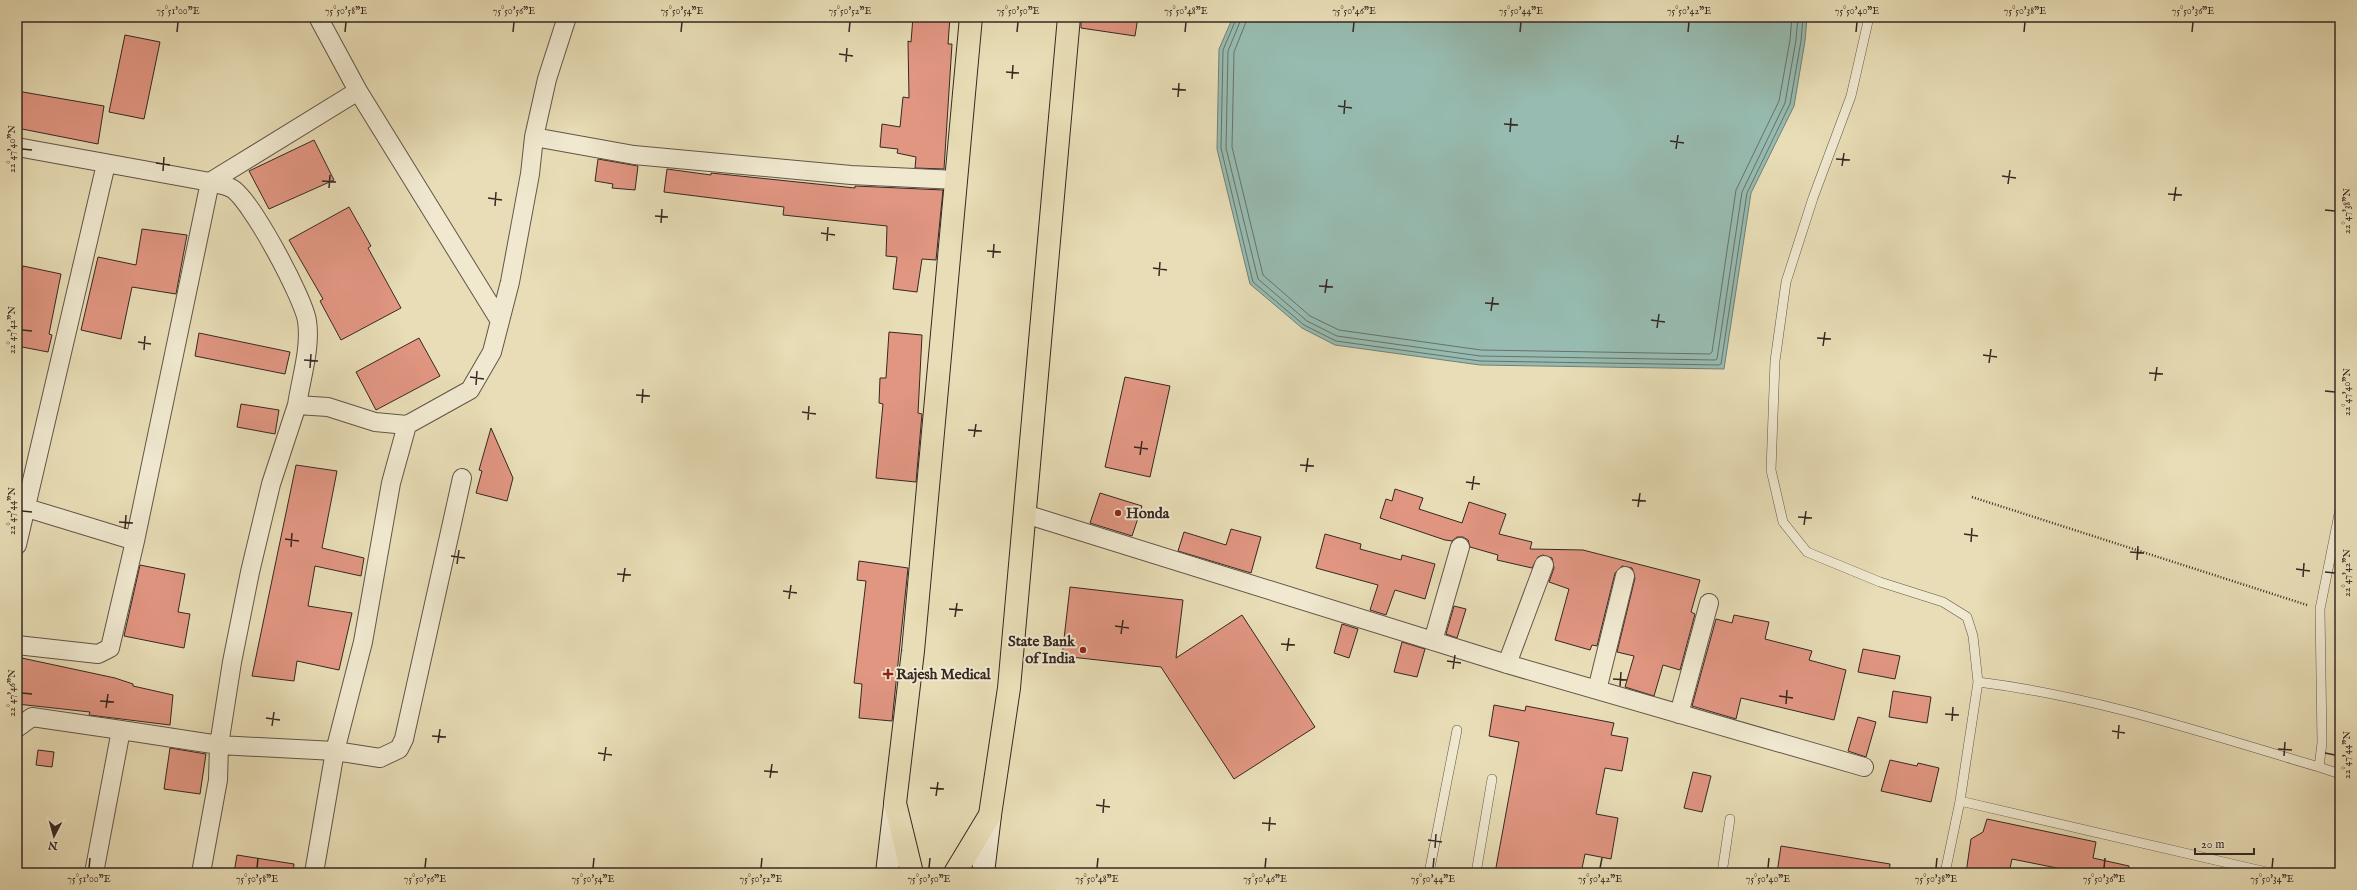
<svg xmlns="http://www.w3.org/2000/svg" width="2357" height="890" font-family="'IM FELL English',serif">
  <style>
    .water { fill: #97bbb0; stroke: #708078 }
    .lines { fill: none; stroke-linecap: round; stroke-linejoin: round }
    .shore { stroke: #66726a; stroke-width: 1 }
    .building { fill: #e19682; stroke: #362823 }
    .lane-casing { stroke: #625548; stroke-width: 10 }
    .street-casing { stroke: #625548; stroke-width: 20 }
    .secondary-casing { stroke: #362823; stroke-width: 24 }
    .primary-casing { stroke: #362823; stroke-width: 24 }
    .path { stroke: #362823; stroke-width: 2.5; stroke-dasharray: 1 2; stroke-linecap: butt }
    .lane { stroke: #f0e9d0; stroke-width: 9 }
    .street { stroke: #f0e9d0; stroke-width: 18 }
    .secondary { stroke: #f0e9d0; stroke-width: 22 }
    .primary { stroke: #e8ddb6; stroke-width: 22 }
    .ticks { fill: none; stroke: #362823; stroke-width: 1.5 }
    .poi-dot { fill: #8f2418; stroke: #f0e9d0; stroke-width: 1.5 }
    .labels { text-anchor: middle; stroke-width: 4; stroke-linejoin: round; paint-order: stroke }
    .poi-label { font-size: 15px; font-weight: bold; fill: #362823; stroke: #f0e9d0; text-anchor: start }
    .neatline { fill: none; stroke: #362823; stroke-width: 1.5 }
    .ticks-label { font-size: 10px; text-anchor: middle; fill: #362823 }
  </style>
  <rect width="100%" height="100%" fill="#e8ddb6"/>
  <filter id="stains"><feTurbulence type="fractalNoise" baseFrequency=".005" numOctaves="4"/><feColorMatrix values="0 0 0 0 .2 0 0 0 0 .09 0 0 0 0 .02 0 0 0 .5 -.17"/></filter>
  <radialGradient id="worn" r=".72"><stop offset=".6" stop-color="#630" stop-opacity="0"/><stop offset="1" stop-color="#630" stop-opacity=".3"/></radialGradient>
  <path class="water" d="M1233,17H1807L1805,41L1794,106L1751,193L1724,369L1480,365L1335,345L1302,328L1250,284L1217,149L1219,49Z"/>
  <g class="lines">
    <path class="shore" d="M1237,17L1223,50L1221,148L1253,282L1304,325L1336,341L1480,361L1719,365L1721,364L1747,193L1790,104L1801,41L1803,17
      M1242,17L1228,51L1226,148L1258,279L1307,321L1337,336L1480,356L1715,360L1717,359L1742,192L1785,103L1796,40L1798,17
      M1248,17L1234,52L1232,147L1263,275L1310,316L1339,330L1481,350L1710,354L1712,352L1736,190L1779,101L1790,40L1792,17"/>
  </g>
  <path class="building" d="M913,17H950L948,44H952L944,169L915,168L916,157L897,153L898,149L880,147L882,124L900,127L903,97L909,98L908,41L911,42Z
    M1081,17H1138L1135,36L1081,28Z
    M125,35L160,42L144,119L109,112Z
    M17,91L104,106L98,144L17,128Z
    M314,140L334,180L269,209L249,171Z
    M598,159L638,166L635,190L612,188L613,184L595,181Z
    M667,169L711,175V173L855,188V186L943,190L936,260L922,259L917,292L893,289L897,257L886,256L887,226L783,215L784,207L664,192Z
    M349,207L371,246L368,248L401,308L341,340L320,301L323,299L289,240Z
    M142,229L187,235L176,294L132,287L121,339L81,330L98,257L136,265Z
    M23,266L61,274L49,334L52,335L48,352L17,346V290Z
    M889,332L922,335L918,413L922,414L916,482L876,478L883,404L879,403L880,378H886Z
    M199,333L290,352L285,374L195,356Z
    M419,338L440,376L376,410L356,372Z
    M1125,377L1170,386L1150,477L1105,467Z
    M241,404L279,410L275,434L237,427Z
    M491,428L513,478L507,501L476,493L482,471L479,470Z
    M296,465L337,471L322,548L364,558L361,576L315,566L308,606L352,613L339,670L297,661L294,681L252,676Z
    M1395,489L1423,498L1419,509L1462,523L1469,502L1506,514L1499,534L1532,542L1530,549L1583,550L1700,580L1691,612L1695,614L1680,670L1663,665L1654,696L1625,687L1634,656L1617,652L1635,578L1632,568L1622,566L1615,573L1597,646L1592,645L1590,650L1555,640L1569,589L1549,582L1554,568L1552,558L1543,555L1538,557L1532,568L1497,560L1498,555L1470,547L1468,540L1463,537H1457L1452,541L1445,540L1380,518L1386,499L1392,501Z
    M1100,493L1142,506L1132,536L1090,523Z
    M1231,529L1261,537L1251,573L1178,551L1184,532L1226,545Z
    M1325,534L1361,544L1360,549L1401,560L1402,555L1435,564L1425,599L1395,590L1386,615L1370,610L1378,585L1316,568Z
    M859,561L908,568L892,721L859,718L862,684L854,683L866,581L857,580Z
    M140,565L185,574L178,612L190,614L184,648L124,636Z
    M1070,587L1183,600L1176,658L1242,615L1315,727L1234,779L1161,667L1062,656Z
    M1454,606L1466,609L1457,638L1446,634Z
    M1734,615L1769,622L1765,639L1812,651L1809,660L1846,670L1834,720L1741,698L1736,719L1692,706L1716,619L1732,623Z
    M1342,624L1358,629L1349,658L1334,653Z
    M1402,642L1425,649L1417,677L1394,672Z
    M1863,649L1900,656L1895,679L1858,672Z
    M17,657L115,678L133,684V686L173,695L170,725L89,715L90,712L17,704Z
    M1893,691L1931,697L1927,723L1889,717Z
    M1494,705L1525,711L1526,706L1614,723L1611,735L1628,738L1622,771L1605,768L1596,814L1618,818L1611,859L1585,854L1581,873H1495L1519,742L1489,736Z
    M1858,717L1876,722L1866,757L1848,751Z
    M170,748L206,754L200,794L164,789Z
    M38,750L54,752L52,767L36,765Z
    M1890,760L1917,766L1918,763L1939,768L1931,802L1881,791Z
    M1693,772L1711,776L1702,812L1684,808Z
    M1987,819L2096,842L2093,858L2129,866V873H2056L2057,868L2012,859L2009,873H1966L1971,839L1983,832Z
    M1781,846L1890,864L1889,873H1777Z
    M237,855L294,864L293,873H234Z"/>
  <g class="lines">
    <defs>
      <path id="lane" d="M1869,17L1851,96L1813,198L1786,282L1775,361L1771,470L1783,522L1807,552L1880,582L1943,602L1967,617L1973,636L1978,682L1960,801L1945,873
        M2340,509L2320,609L2322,743L2319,767L2340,774
        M1978,682C2094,696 2207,734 2319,767
        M1960,801L2271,873
        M1429,873L1457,730
        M1476,873L1492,779
        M1722,873L1730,819"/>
      <path id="street" d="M318,17L358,91L500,321
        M534,137L634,155L851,175L957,180
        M17,147L210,182L135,541L110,648L98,654L17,645
        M210,182C217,184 225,185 231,188C250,197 304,299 307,321C311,348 301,378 297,405
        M210,182L358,91
        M17,505L135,541
        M1025,514L1507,664L1864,767
        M17,545L106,164
        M1433,641L1460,547
        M1507,664L1544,565
        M1597,690L1625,576
        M1679,714L1709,603
        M17,728L32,717L121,730L94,873
        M121,730L219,745L335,751L363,642L391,483L407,425
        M201,873L218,780L219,745L232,662L250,572L271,484L297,405L328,407L375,422L407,425L470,390L492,352L510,282L530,174L534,137L547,79L567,17
        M314,873L335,751L380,758L399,749L404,739L462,478"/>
      <path id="secondary" d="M887,873L895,805
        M983,873L990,815"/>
      <path id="primary" d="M912,873L895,803L913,651L971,17
        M955,873L990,815L1009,688L1069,17"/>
    </defs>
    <use href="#lane" class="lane-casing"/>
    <use href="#street" class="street-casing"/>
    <use href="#secondary" class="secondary-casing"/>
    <use href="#primary" class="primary-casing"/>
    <path class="path" d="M1972,497L2307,605"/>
    <use href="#lane" class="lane"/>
    <use href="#street" class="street"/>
    <use href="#secondary" class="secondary"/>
    <use href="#primary" class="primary"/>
  </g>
  <path class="ticks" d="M177,32L178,22M345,32L346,22M513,32L514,22M681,32L682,22M849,32L850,22M1017,32L1018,22M1185,32L1186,22M1353,32L1354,22M1520,32L1521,22M1688,32L1689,22M1856,32L1857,22M2024,32L2025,22M2192,32L2193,22M839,54L853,56M846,62L847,48M1006,72L1019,73M1012,79L1013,65M1172,89L1186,90M1178,97L1179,83M1338,106L1352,108M1344,114L1345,100M1504,124L1518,125M1510,132L1511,118M1670,141L1684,143M22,149L32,150M1676,149L1678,135M1836,159L1850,160M156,163L170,165M1842,166L1844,153M163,171L164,157M2002,176L2016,178M322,181L336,182M2008,184L2010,170M329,188L330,175M2168,194L2182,195M488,198L502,200M2174,201L2176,187M495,206L496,192M2325,210L2335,211M655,216L668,217M661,223L662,209M821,233L835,235M827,241L828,227M987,251L1001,252M993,258L994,244M1153,268L1167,270M1159,276L1160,262M1319,286L1333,287M1325,293L1327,279M1485,303L1499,304M1491,311L1493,297M1651,320L1665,322M1657,328L1659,314M22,330L32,331M1817,338L1831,339M138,342L151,344M1823,346L1825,332M144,350L145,336M1983,355L1997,357M304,360L318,361M1989,363L1991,349M310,368L311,354M2149,373L2163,374M470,377L484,379M2155,381L2157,367M476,385L477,371M2325,391L2335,392M636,395L650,396M642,403L643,389M802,412L816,414M808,420L809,406M968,430L982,431M974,437L976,424M1134,447L1148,449M1140,455L1142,441M1300,465L1314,466M1306,472L1308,458M1466,482L1480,484M1472,490L1474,476M1632,500L1646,501M1638,507L1640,493M22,511L32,512M1798,517L1812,518M119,522L133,523M1804,525L1806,511M125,529L126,515M1964,534L1978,536M285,539L299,541M1971,542L1972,528M291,547L292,533M2130,552L2144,553M451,556L465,558M2137,560L2138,546M457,564L459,550M2296,569L2310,571M2325,572L2335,573M617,574L631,575M2303,577L2304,563M623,582L625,568M783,591L797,593M789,599L791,585M949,609L963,610M955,617L957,603M1115,626L1129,628M1121,634L1123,620M1281,644L1295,645M1287,651L1289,638M1447,661L1461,663M1453,669L1455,655M1613,679L1627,680M1620,686L1621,672M22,693L32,694M1779,696L1793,698M100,701L114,702M1786,704L1787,690M106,708L108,694M1945,714L1959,715M266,718L280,720M1952,721L1953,707M272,726L274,712M2112,731L2125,733M432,736L446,737M2118,739L2119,725M438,743L440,729M2278,749L2292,750M598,753L612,755M2325,753L2335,755M2284,756L2285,742M604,761L606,747M764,771L778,772M770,778L772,764M930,788L944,789M936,796L938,782M1096,805L1110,807M1103,813L1104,799M1262,823L1276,824M1269,831L1270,817M1428,840L1442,842M1435,848L1436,834M89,868L90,858M257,868L258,858M425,868L426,858M593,868L594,858M761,868L762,858M929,868L930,858M1097,868L1098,858M1265,868L1266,858M1433,868L1434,858M1600,868L1602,858M1768,868L1769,858M1936,868L1937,858M2104,868L2105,858M2272,868L2273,858"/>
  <g class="poi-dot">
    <circle cx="1118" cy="513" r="4"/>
    <circle cx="1083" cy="650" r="4"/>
    <path d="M886 668h4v4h4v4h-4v4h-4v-4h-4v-4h4z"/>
  </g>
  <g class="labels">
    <g class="poi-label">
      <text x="1126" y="518">Honda</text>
      <text x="1075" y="646" text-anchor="end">State Bank<tspan x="1075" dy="17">of India</tspan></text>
      <text x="896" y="679">Rajesh Medical</text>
    </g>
  </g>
  <rect width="2357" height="890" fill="none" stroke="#e8ddb6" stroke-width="44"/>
  <g transform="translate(54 836) rotate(186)" stroke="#f0e9d0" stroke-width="3" paint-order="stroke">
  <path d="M0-3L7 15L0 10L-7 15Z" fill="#362823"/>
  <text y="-6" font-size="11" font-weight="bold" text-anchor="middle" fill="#362823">N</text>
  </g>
  <path d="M2195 848v6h59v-6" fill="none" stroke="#362823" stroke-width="2"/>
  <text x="2201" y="848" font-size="12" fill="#362823" stroke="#f0e9d0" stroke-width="3" paint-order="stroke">20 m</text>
  <rect x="22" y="22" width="2313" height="846" class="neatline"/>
  <g class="ticks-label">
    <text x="178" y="14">75°51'00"E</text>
    <text x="346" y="14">75°50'58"E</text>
    <text x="514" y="14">75°50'56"E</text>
    <text x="682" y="14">75°50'54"E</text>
    <text x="850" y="14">75°50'52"E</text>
    <text x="1018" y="14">75°50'50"E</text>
    <text x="1186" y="14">75°50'48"E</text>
    <text x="1354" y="14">75°50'46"E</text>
    <text x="1521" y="14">75°50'44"E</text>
    <text x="1689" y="14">75°50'42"E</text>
    <text x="1857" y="14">75°50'40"E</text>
    <text x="2025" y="14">75°50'38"E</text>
    <text x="2193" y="14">75°50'36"E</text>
    <text transform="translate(11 149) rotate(-90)" y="4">22°47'40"N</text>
    <text transform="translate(2346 211) rotate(-90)" y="4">22°47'38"N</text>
    <text transform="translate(11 330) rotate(-90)" y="4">22°47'42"N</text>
    <text transform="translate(2346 392) rotate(-90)" y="4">22°47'40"N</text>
    <text transform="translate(11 511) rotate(-90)" y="4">22°47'44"N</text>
    <text transform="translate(2346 573) rotate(-90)" y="4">22°47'42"N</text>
    <text transform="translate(11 693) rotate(-90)" y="4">22°47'46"N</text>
    <text transform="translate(2346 755) rotate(-90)" y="4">22°47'44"N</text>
    <text x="89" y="882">75°51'00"E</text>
    <text x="257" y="882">75°50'58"E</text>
    <text x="425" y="882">75°50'56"E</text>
    <text x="593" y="882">75°50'54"E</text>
    <text x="761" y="882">75°50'52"E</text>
    <text x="929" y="882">75°50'50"E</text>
    <text x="1097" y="882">75°50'48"E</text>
    <text x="1265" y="882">75°50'46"E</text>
    <text x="1433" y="882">75°50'44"E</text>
    <text x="1600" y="882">75°50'42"E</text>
    <text x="1768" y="882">75°50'40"E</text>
    <text x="1936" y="882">75°50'38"E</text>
    <text x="2104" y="882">75°50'36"E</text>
    <text x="2272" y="882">75°50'34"E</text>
  </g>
  <rect width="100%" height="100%" filter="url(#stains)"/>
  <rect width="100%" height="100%" fill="url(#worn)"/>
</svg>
